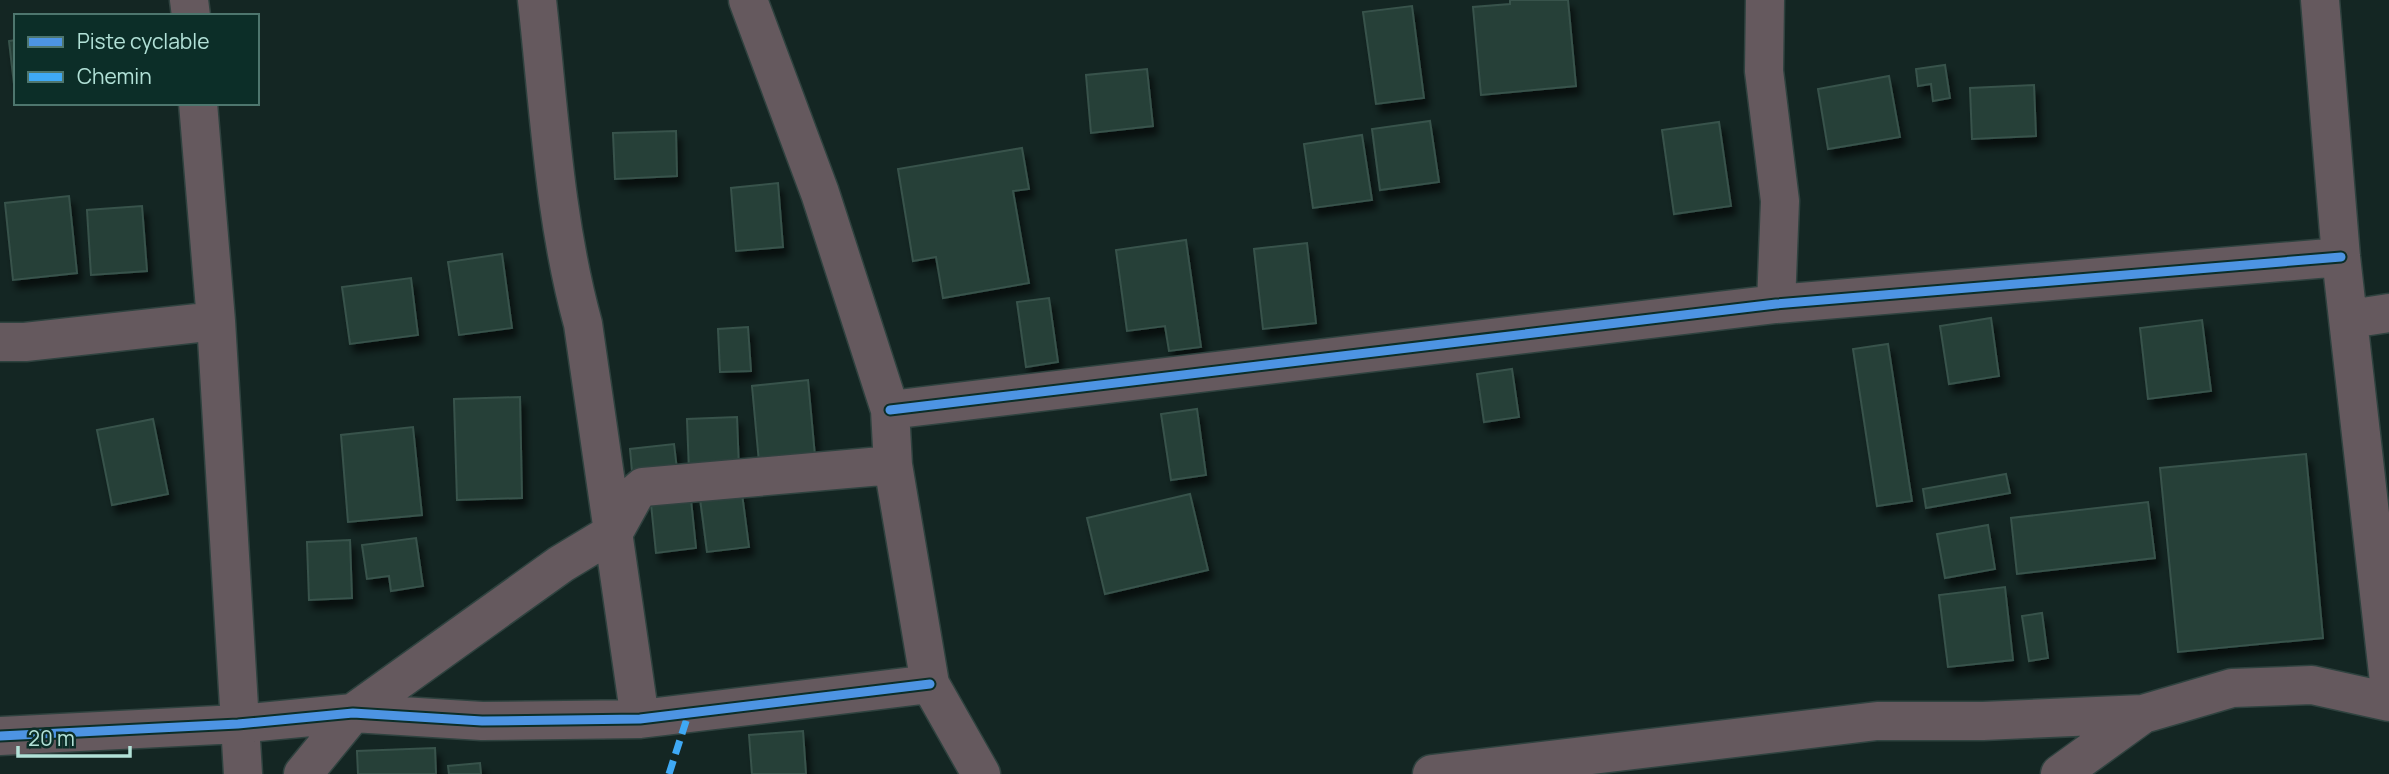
<svg xmlns="http://www.w3.org/2000/svg" width="2389" height="774" font-family="Manrope,sans-serif">
  <style>
    .building { fill: #263f38; stroke: #38534b; stroke-width: 2; filter: url(#shadow) }
    .lines { fill: none; stroke-linecap: round; stroke-linejoin: round }
    .street-casing { stroke: #2f423f; stroke-width: 41 }
    .street { stroke: #65595e; stroke-width: 38 }
    .quiet { stroke: #3fa9f5; stroke-width: 7; stroke-dasharray: 14 7; stroke-linecap: butt }
    .cycleway-casing { stroke: #0c2e28; stroke-width: 13 }
    .cycleway { stroke: #4d94e3; stroke-width: 9 }
  </style>
  <defs>
    <filter id="shadow"><feDropShadow dx="4.5" dy="8" stdDeviation="3.5" flood-color="#0009"/></filter>
  </defs>
  <rect width="100%" height="100%" fill="#142623"/>
  <path class="building" d="M1510,0H1568L1576,86L1481,95L1473,7L1510,4Z
    M1412,6L1424,98L1376,104L1363,12Z
    M16,40V84H14L9,41Z
    M1945,65L1950,98L1933,101L1931,84L1918,86L1916,69Z
    M1147,69L1153,126L1091,133L1086,75Z
    M1889,76L1900,137L1828,149L1818,89Z
    M2034,85L2036,136L1972,139L1970,88Z
    M1430,121L1439,182L1380,190L1372,129Z
    M1719,122L1731,206L1674,214L1662,130Z
    M676,131L677,176L615,179L613,133Z
    M1362,135L1372,200L1313,208L1304,144Z
    M1022,148L1029,189L1013,191L1029,283L943,298L936,257L913,261L898,169Z
    M778,183L783,247L736,251L731,188Z
    M69,196L77,273L13,280L5,203Z
    M142,206L147,271L91,275L87,210Z
    M1186,240L1201,347L1169,351L1165,326L1127,331L1116,250Z
    M1307,243L1316,323L1263,329L1254,249Z
    M502,254L512,328L459,335L448,262Z
    M411,278L418,335L350,344L342,287Z
    M1049,298L1058,362L1026,367L1017,302Z
    M1991,318L1999,376L1949,384L1940,326Z
    M2202,320L2211,391L2148,399L2140,328Z
    M748,327L751,371L720,372L718,329Z
    M1888,344L1912,501L1877,506L1853,349Z
    M1512,369L1519,417L1484,422L1477,374Z
    M808,380L816,467L760,473L752,386Z
    M520,397L522,498L457,500L454,399Z
    M1197,409L1206,475L1171,480L1161,414Z
    M737,417L739,470L689,471L687,419Z
    M153,419L168,494L112,505L97,430Z
    M413,427L422,515L348,522L341,435Z
    M674,444L678,478L633,483L630,449Z
    M2306,454L2323,638L2178,652L2160,468Z
    M2006,474L2010,493L1926,508L1923,489Z
    M741,486L749,547L707,552L699,491Z
    M690,490L696,548L656,553L650,494Z
    M1190,494L1208,570L1105,594L1087,518Z
    M2148,502L2155,558L2017,574L2011,518Z
    M1988,525L1995,569L1945,578L1937,534Z
    M416,538L423,586L391,591L389,576L367,579L362,545Z
    M350,540L352,598L309,600L307,542Z
    M2005,587L2013,660L1948,667L1939,595Z
    M2042,613L2048,658L2029,661L2022,616Z
    M803,731L806,774H752L749,735Z
    M435,748L436,774H358L357,751Z
    M480,763L481,774H449L448,766Z"/>
  <g class="lines">
    <defs>
      <path id="street" d="M189,0L191,16
        M537,0C549,108 554,219 583,324L640,719
        M748,0L820,193L890,410L893,465L930,684L981,774
        M1765,0L1764,71L1780,201L1776,304
        M2320,0L2341,257L2389,682
        M198,103L216,321L243,774
        M2350,319L2389,313
        M0,342H25L216,321
        M890,410L1776,304L2341,257
        M0,736L238,724L353,713L482,721L640,719L930,684
        M303,774L353,713L561,564L614,532L635,494L643,487L893,465
        M1432,774L1877,721H1983L2143,714
        M2060,774L2143,714L2232,688L2312,685L2389,702"/>
    </defs>
    <use href="#street" class="street-casing"/>
    <use href="#street" class="street"/>
    <path class="quiet" d="M669,774L689,712"/>
    <defs>
      <path id="cycleway" d="M890,410L1776,304L2341,257
        M0,736L238,724L353,713L482,721L640,719L930,684"/>
    </defs>
    <use href="#cycleway" class="cycleway-casing"/>
    <use href="#cycleway" class="cycleway"/>
  </g>
  <rect x="14" y="14" width="245" height="91" fill="#0c2e28" stroke="#4e766e" stroke-width="2"/>
  <rect x="28" y="37" width="35" height="10" fill="#4d94e3" stroke="#4e766e" stroke-width="2"/>
  <text x="77" y="49" font-size="21" fill="#b2e1d7">Piste cyclable</text>
  <rect x="28" y="72" width="35" height="10" fill="#3fa9f5" stroke="#4e766e" stroke-width="2"/>
  <text x="77" y="84" font-size="21" fill="#b2e1d7">Chemin</text>
  <path d="M18 746v10h112v-10" fill="none" stroke="#b2e1d7" stroke-width="3.5"/>
  <text x="28" y="746" font-size="21" fill="#b2e1d7" stroke="#0c2e28" stroke-width="5" paint-order="stroke">20 m</text>
</svg>
